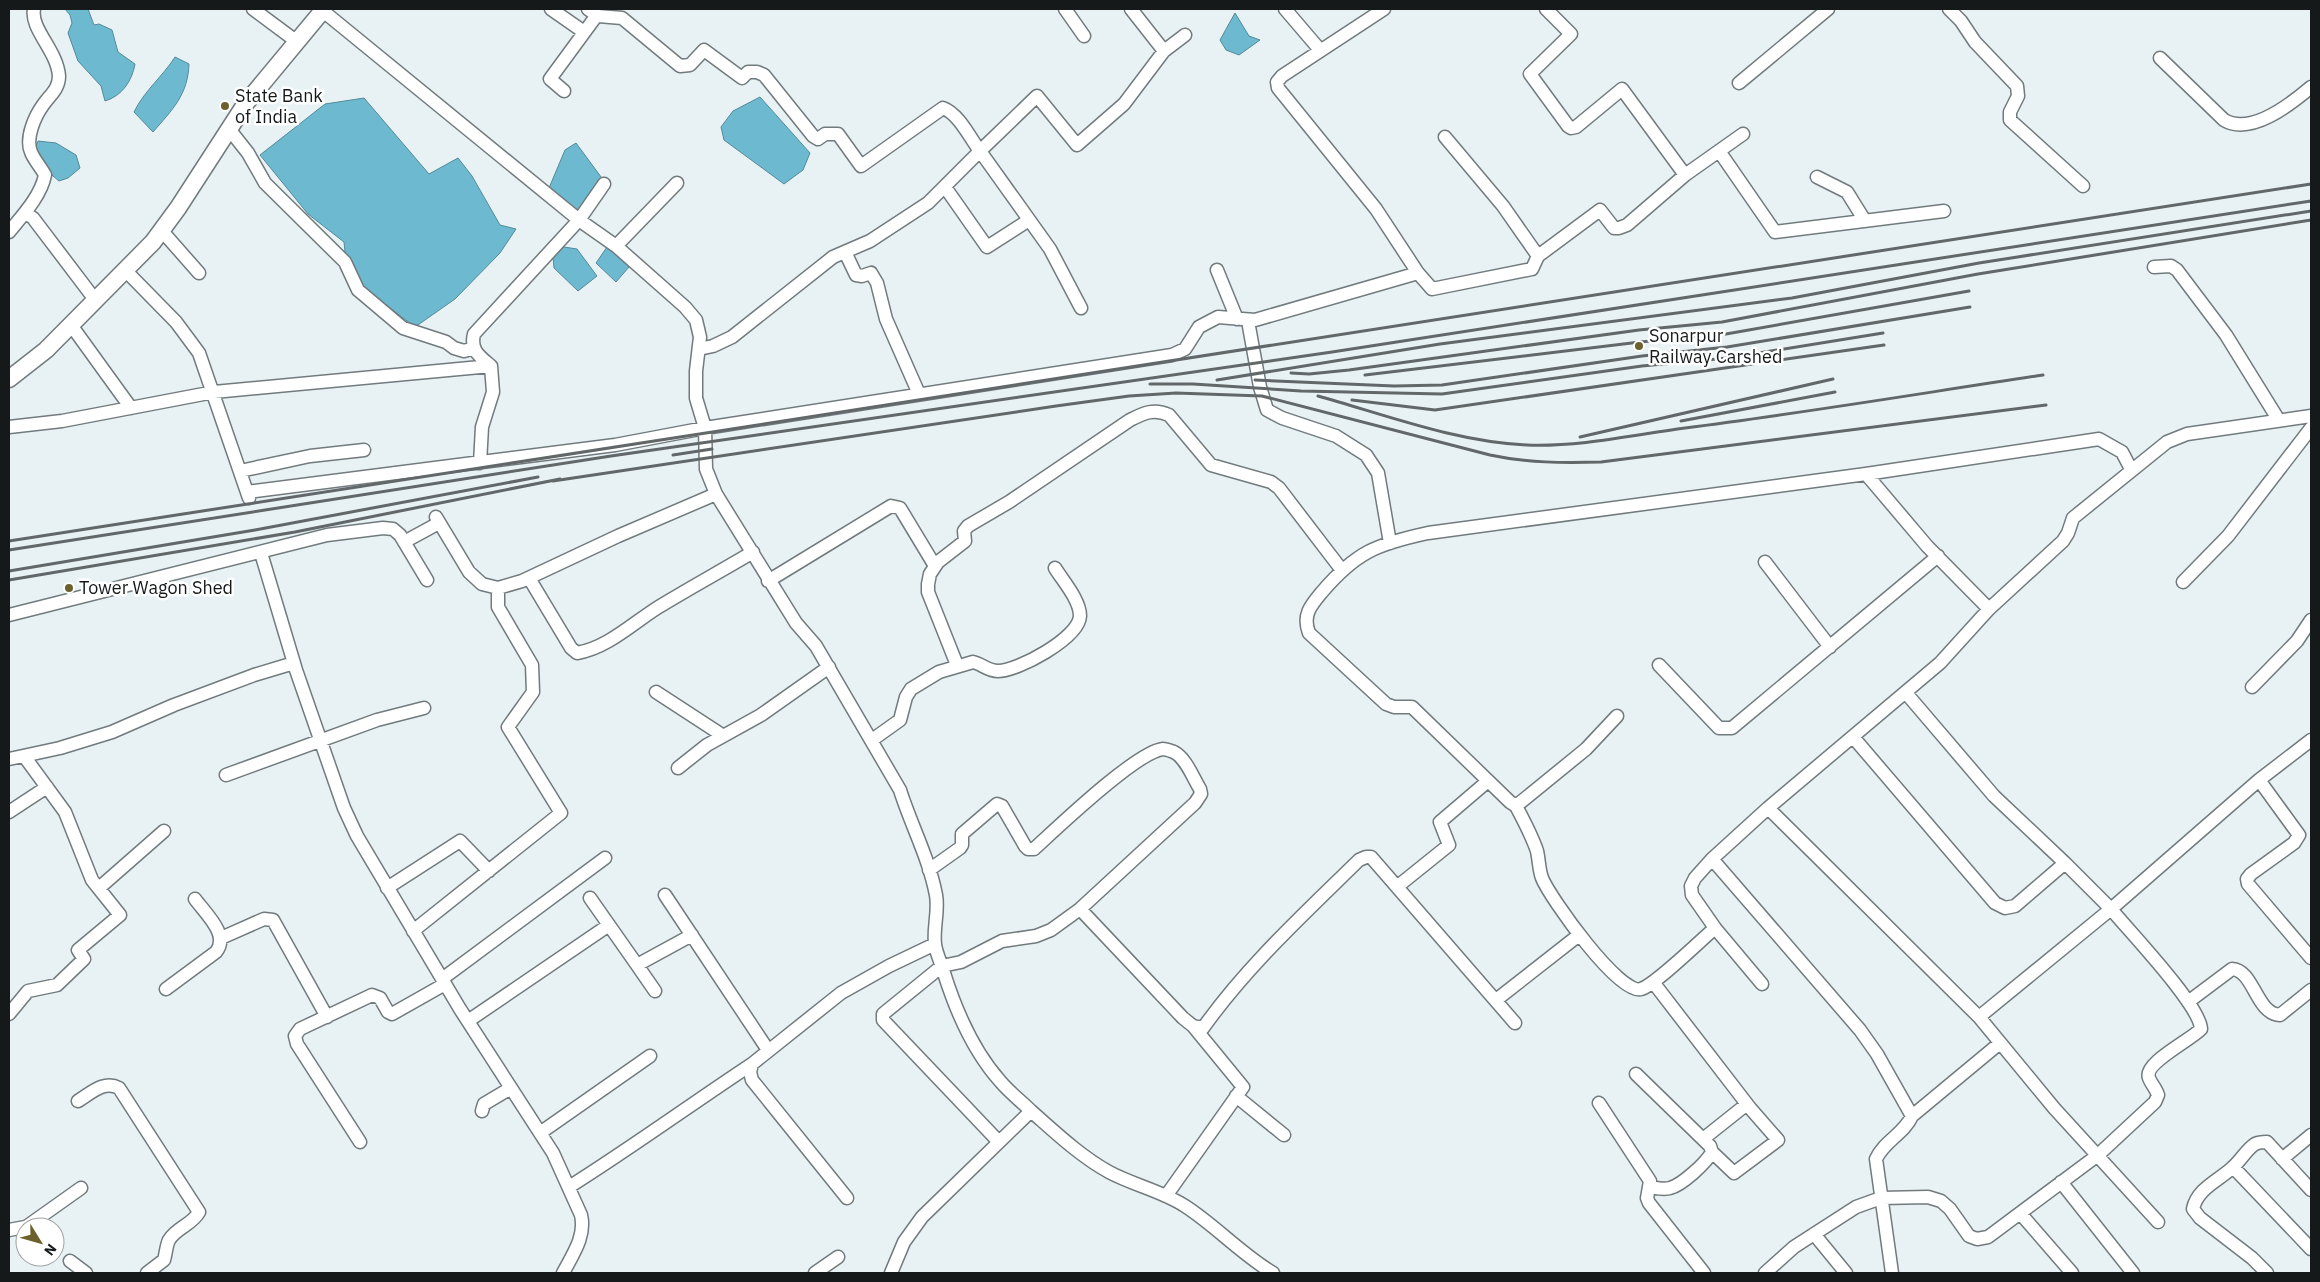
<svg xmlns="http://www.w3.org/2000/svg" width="2320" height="1282" font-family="'IBM Plex Sans',sans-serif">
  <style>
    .water { fill: #6dbad0; stroke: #538a99 }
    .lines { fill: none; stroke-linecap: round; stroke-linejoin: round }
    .minor-casing { stroke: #717a7d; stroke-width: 15 }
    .major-casing { stroke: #717a7d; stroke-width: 19 }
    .minor { stroke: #fff; stroke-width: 12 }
    .major { stroke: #fff; stroke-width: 16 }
    .rail { stroke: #626769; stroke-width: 3 }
    .poi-dot { fill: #6c602d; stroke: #fff; stroke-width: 2 }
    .labels { text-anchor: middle; stroke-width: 5; stroke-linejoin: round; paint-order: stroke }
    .poi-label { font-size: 18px; fill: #16191a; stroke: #fff; text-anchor: start }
  </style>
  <rect width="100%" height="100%" fill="#e8f2f5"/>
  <path class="water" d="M65,9H88L94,25L99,24L112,30L118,52L135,64C132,81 122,96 105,101L101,86L78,61L68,33L72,23L70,15Z
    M1235,13L1249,36L1260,40L1239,55L1226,50L1220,40Z
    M175,57L189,64C188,95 172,110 153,132L134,112C144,91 163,76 175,57Z
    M760,97L810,153L803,170L784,184L724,140L721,127L733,111Z
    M364,98L429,174L458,158L472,176L500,225L516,229L500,253L455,299L415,327L357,283L347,271L344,242L308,214L260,155L325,104Z
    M38,141L56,143L76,155L80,168L68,178L59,181L53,176L35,149Z
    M576,143L607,185L579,214L549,188L565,150Z
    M564,247L577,249L597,276L578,291L554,268L553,256Z
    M607,247L616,248L629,267L616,282L596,263Z"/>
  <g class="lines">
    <defs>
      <path id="minor" d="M253,9L296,41
        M551,9L584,32
        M588,9L598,16L622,18L680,66L690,65L704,50L742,78L748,72H757L764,75L813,136L818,139L825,134H838L861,166L943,108C959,114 970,138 980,151L928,203L870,241L833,257L732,337L713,346L699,349
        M1065,9L1084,36
        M1285,9L1320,50
        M1384,9L1282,76L1277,82L1278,88L1376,209L1418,273L1432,289L1532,269L1538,256L1600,210L1614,228H1619L1627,225L1685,175L1743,134
        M1546,9L1571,34L1530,74L1568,126L1571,128L1576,127L1622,89L1685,175
        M1949,9L1961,21L1975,42L2017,86L2018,96L2010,112V120L2083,186
        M323,11L579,220L616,246L685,307L696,320L700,337L696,371V398L705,428L706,469L716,494L796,623L816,646L900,790C911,825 929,858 936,895C939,911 933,928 935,944C936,954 942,964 944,973C956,1011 974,1052 1000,1081C1009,1092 1021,1101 1031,1111L922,1217L904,1242L891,1273
        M1164,51L1185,35
        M2160,58L2224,120C2251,136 2291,104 2311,87
        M1739,83L1828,9
        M564,91L550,79L597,15
        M229,129L248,153L265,183L345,262L358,290L403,328L446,342L454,348L464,351L474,348
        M1445,137L1503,206L1538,256
        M1719,151L1775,232L1944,211
        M1817,177L1847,192L1865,221
        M945,187L987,247L1029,220
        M25,213L33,218L96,301
        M162,231L199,273
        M9,232C22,216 41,196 45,175C41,167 34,160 31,152C25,138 35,116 43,105C50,95 59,89 59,76C57,50 30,29 34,9
        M616,246L677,183
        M845,252L856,275L862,276L871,273L877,283L886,319L919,394
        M2154,267L2171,266L2177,270L2226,335L2278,419
        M1217,270L1237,319
        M126,271L176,322L199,353L249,498
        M1081,308L1050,249L980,151L1037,96L1077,145L1124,104L1164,51L1131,9
        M1248,321L1260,387L1267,410L1282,418L1336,436L1366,455L1378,473L1390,543
        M71,325L131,408
        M9,427L62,421L214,392L491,366
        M480,463L482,427L493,392L491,366C479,356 470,350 474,334L579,220L604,184
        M2131,469L2122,452L2099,439L1866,474L1428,533C1377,544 1356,552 1322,592C1311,605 1302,615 1309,633L1386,704L1394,707H1412L1510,802L1516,806C1524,821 1532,836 1537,851C1539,860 1539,870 1542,878C1550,898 1620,996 1641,989C1655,985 1701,940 1715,928L1692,895L1691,886L1695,878L1712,859L1768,808L1940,663L1989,609L2063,541L2068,533L2073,518L2167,442L2187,434L2311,416
        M240,471L310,456L364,450
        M1866,474L1927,546L1989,609
        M247,492L615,445L705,428L1172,355L1185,349L1199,327L1218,317L1255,320L1418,273
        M436,517L469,572L482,584L498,588L522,581L618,536L716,494
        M404,542L439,523
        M261,553L296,670L344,808L357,836L460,1009L553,1153L581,1215C586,1236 573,1254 563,1273
        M1765,562L1830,647
        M529,578L571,648L577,653C607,648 632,624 657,608C688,589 721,571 753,552
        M768,581L891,506L900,508L935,566
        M2183,582L2228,536L2311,428
        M9,615L327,535L383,528L393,529L400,535L427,580
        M957,665L928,592V584L930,574L938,562L965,541L964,531L968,526L1009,502L1130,420C1144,413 1154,408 1169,415L1211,465L1271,482L1279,488L1341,569
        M1659,665L1719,728H1732L1938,556
        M2252,687L2297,641L2311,620
        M656,692L722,735
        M1906,693L1994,796L2065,863L2111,909L1979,1017
        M1853,737L1995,903L2005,908L2015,906L2065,863
        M872,740L900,720L906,697L911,689L939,672L973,662C982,664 988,671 998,671C1018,671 1079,638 1080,616C1080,600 1063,581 1055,568
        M9,759L60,748L112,732L174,705L254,675L294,663
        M678,768L707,745L761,715L829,667
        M226,775L377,720L424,708
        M2259,780L2299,835L2294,843L2251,874L2247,879L2248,884L2311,958
        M1516,806L1586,749L1617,716
        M1768,808L1979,1017L2054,1108L2158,1222
        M9,812L47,787
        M1712,859L1860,1030L1877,1054L1912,1116L2000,1043
        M929,870L960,848L962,845V834L997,804L1002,806L1025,846L1028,849H1034C1057,828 1136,752 1163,749C1166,749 1171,751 1174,752C1186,758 1193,778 1200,789L1201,794L1195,803L1080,909L1051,930L1036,936L1002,941L961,962L942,966L883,1014V1020L999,1142
        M1398,886L1449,845L1440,822L1488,781
        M99,888L164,831
        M387,888L460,841L489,871
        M665,895L768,1050
        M590,898L637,965L692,935
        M1080,909L1183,1018L1193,1026L1203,1028C1247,966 1305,913 1359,860L1366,857H1371L1515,1023
        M1715,928L1762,984
        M413,931L561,813L508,727L533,692L532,665L498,607V588
        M221,938L264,919L273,920L327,1017
        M637,965L655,991
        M442,979L605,858
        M1653,982L1750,1108L1778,1140L1734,1173L1712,1152
        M166,989L216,952C230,935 205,913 195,899
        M1496,1000L1579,935
        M2188,1002L2232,969C2254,970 2256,1014 2280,1015L2311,990
        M9,1014L28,991L57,985L84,959L78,950L120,915L92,880L65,812L24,756
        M468,1021L609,925
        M1636,1074L1710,1146L1712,1152C1706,1163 1682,1185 1670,1188C1664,1190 1656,1188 1650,1187
        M1236,1096L1284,1135
        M78,1101C91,1093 104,1080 119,1088L199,1212C193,1224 176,1228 169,1240C166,1246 166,1254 164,1260L147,1273
        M1599,1103L1650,1181L1647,1198L1649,1203L1704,1273
        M482,1111L484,1104L511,1088
        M1031,1111C1055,1132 1080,1156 1109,1172C1133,1185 1162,1191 1185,1206C1216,1226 1241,1254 1273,1273
        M540,1133L650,1056
        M1703,1139L1747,1104
        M360,1142L297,1044L295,1036L300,1029L372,995L380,998L388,1012L392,1014L445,984
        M2282,1159L2311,1135
        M2233,1167L2311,1249
        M2061,1182L2133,1273
        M569,1187C631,1148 690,1105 752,1064
        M1166,1196L1243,1087L1193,1026
        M847,1198L752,1080L750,1072L752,1064L841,993L889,966L935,944
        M2020,1213L2072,1273
        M26,1227L81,1188
        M9,1230L25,1227
        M1814,1234L1846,1273
        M70,1261L86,1273
        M815,1273L838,1257
        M1765,1273L1794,1247L1856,1207L1881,1198L1928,1197L1941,1201L1950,1209L1969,1236L1977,1239L1988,1237L2098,1155L2155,1102L2158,1095C2156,1088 2151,1084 2149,1078C2143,1063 2191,1040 2201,1029C2200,1005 2129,931 2111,909L2259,780L2311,740
        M1892,1273L1876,1159C1884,1141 1904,1134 1912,1116
        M2267,1273L2252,1258L2200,1218L2193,1209C2197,1188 2220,1180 2233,1167C2241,1160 2247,1149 2255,1144C2259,1142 2263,1142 2267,1142L2311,1190"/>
      <path id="major" d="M9,379L46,350L153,242L178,208L246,103L324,9"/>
    </defs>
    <use href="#minor" class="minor-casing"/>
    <use href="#major" class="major-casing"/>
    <use href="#minor" class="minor"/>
    <use href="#major" class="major"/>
    <path class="rail" d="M1291,373L1309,374L1349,370L1639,330L1722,322L1978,274L2311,220
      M1365,375L1640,342L1726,334L1969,291
      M1217,380L1440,344L1792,298L1979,263L2311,211
      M1255,380L1394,386L1442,385L1642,356L1727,347L1970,307
      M1150,384H1193L1301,391L1442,394L1642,366L1728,358L1883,333
      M1318,396C1386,415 1456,442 1527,445C1580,447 1633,435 1685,428C1804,413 1923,393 2043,375
      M1352,400L1435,410L1884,345
      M1681,421L1835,392
      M1580,437L1833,379
      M673,455L712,449
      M553,481L1056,406L1129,396L1176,393L1262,396L1490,455C1527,463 1563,463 1601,462L2046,405
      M9,541L2311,184
      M9,550L611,456L1332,352L2311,201
      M9,571L255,530L538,477
      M9,580L295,532L560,479"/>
  </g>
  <g class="poi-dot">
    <circle cx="225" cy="106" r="5"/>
    <circle cx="1639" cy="346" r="5"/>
    <circle cx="69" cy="588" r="5"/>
  </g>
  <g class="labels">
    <g class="poi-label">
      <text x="235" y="102">State Bank<tspan x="235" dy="21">of India</tspan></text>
      <text x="1649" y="342">Sonarpur<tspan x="1649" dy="21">Railway Carshed</tspan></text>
      <text x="79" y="594">Tower Wagon Shed</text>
    </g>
  </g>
  <rect width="2320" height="1282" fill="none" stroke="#16191a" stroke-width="20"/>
  <g transform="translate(40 1242) rotate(127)"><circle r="24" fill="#ffffff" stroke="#a2a3a3"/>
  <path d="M0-4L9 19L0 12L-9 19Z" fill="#6c602d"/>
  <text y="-8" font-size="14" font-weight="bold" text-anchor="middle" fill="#16191a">N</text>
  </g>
</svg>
